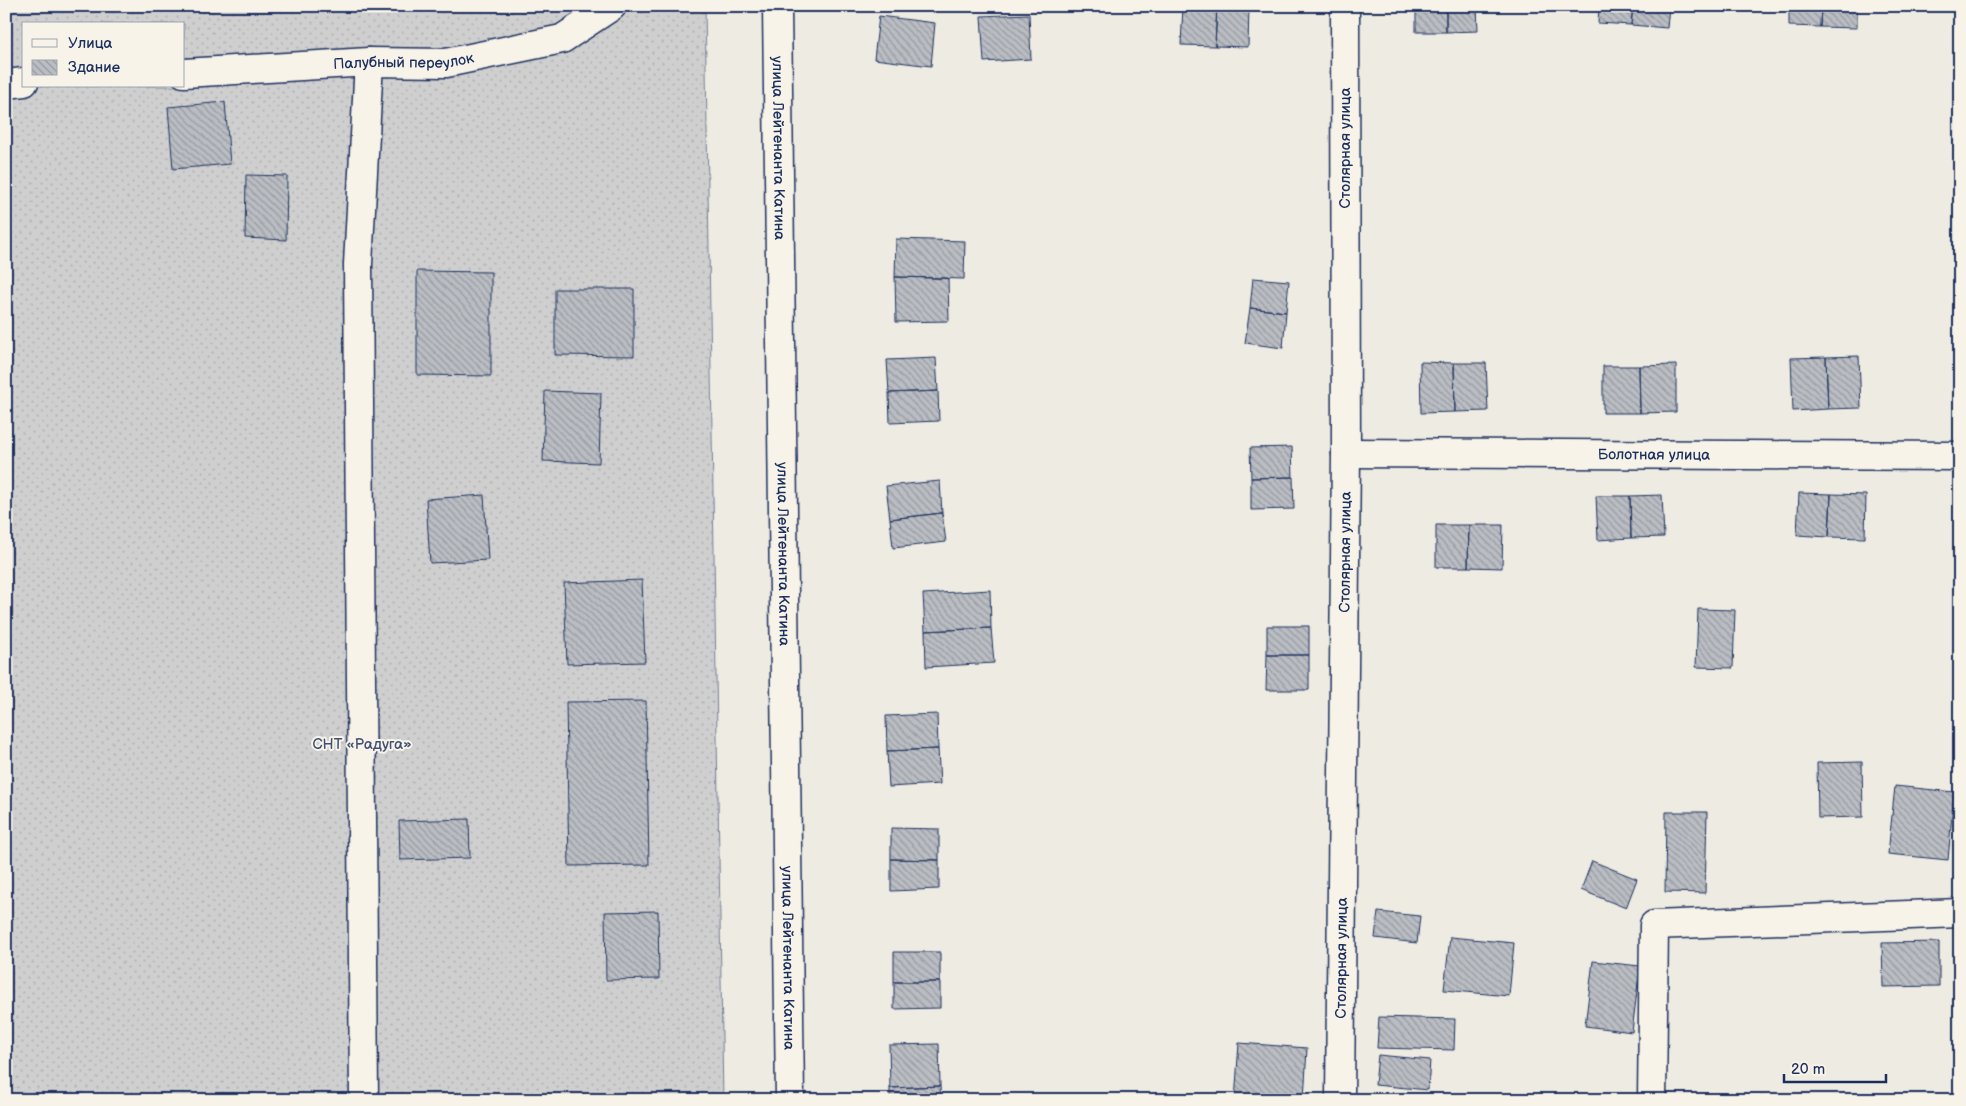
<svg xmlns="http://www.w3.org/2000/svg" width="1966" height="1106" font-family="'Balsamiq Sans',sans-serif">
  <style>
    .garden { fill: url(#garden-dots); stroke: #757f96; fill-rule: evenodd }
    .building { fill: url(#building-back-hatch); stroke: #1b2f5e }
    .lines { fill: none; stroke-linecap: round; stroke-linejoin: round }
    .minor-casing { stroke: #1b2f5e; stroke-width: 31 }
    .tertiary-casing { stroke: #1b2f5e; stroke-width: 31 }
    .minor { stroke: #f7f3e8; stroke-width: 28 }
    .tertiary { stroke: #f7f3e8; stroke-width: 28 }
    .labels { text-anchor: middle; stroke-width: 4; stroke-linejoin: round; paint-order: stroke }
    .street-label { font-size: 15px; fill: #1b2f5e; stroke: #f7f3e8 }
    .park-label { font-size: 15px; fill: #3f4f75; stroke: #f7f3e8 }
  </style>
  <defs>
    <pattern id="garden-dots" width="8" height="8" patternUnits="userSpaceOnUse" patternTransform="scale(1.25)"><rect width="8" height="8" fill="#cfcfcf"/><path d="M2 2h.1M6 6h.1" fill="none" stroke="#b1b2b4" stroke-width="1.8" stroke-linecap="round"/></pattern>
    <pattern id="building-back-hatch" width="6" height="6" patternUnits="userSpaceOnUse" patternTransform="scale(1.25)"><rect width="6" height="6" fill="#babdc2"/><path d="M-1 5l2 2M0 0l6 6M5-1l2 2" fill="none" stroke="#969aa1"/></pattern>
  </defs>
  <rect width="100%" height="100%" fill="#eeebe2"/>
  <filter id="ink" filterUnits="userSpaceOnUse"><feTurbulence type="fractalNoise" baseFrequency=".02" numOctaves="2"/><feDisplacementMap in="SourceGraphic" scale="10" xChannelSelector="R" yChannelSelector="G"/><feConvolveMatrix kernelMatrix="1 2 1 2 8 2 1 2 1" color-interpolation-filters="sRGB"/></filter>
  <g filter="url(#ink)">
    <path class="garden" d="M6,6H705L723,1100H6ZM24,24H184V86H24Z"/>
    <path class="building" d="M1183,6H1217L1215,46L1181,45Z
      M1217,6H1249L1248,47L1215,46Z
      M1416,6H1446V32H1416Z
      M1446,6H1477L1478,31L1446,32Z
      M1599,6H1633L1631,25L1598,23Z
      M1633,6H1669L1667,28L1631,25Z
      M1789,6H1821L1820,27L1789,26Z
      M1821,6H1857V28L1820,27Z
      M1029,14L1031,59L984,62L981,16Z
      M879,16L935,23L931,66L874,59Z
      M225,102L230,164L173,169L168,107Z
      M246,175L287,176L286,240L245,238Z
      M896,239L965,241L964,279L895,277Z
      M417,271L491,272V376L417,375Z
      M895,277L948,278L949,321L896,322Z
      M1253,278L1289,281L1286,312L1250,308Z
      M555,289H634V356L555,355Z
      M1250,308L1286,312L1283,348L1245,343Z
      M1859,356L1861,408L1828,409L1826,357Z
      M1826,357L1828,409L1793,411L1791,358Z
      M1956,357H1960V403H1959Z
      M936,358L938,391L889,393L887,360Z
      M1420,362L1454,363L1455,412L1421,413Z
      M1454,363H1486L1488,411L1455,412Z
      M1676,365V412L1640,413L1639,366Z
      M1603,366H1639L1640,413H1603Z
      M545,391L601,393L599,463L543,461Z
      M938,391L939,421L890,423L889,393Z
      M1292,447L1293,477L1251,478L1250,448Z
      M1293,477L1294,509L1251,510V478Z
      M940,481L942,513L890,519L886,486Z
      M1799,493L1831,494L1829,537L1797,535Z
      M1831,494L1866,495L1865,538L1829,537Z
      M484,495L488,560L430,563L426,499Z
      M1662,495L1664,537L1631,538L1630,496Z
      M1596,496H1630L1631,538L1598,540Z
      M942,513L946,542L893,548L890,519Z
      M1436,525H1469L1468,567H1436Z
      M1469,525H1503L1502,568L1468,567Z
      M642,580L645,662L567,664L564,583Z
      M990,590L991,628L925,631L923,594Z
      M1698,609L1735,610L1733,668L1696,667Z
      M1267,626H1309V655H1267Z
      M991,628L994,663L926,667L925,631Z
      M1267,655H1309V690H1266Z
      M646,701L649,865L569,866L566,702Z
      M937,714L938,749L887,751L886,716Z
      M938,749L940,784L889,787L887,751Z
      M1862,762L1863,817L1818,818L1817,763Z
      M1895,786L1954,792L1948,860L1888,854Z
      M1666,812H1707L1705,893L1665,892Z
      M469,819L470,858L400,860L399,821Z
      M891,828L939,829V860L891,859Z
      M891,859L939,860V889L891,891Z
      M1592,861L1637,879L1626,908L1581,890Z
      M658,911L659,979L606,980L605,912Z
      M1378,912L1420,916L1417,943L1375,938Z
      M1450,937L1514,943L1509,996L1444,990Z
      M1939,942V986L1883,987L1882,943Z
      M894,952H940V982H894Z
      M1593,961L1640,966L1632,1032L1585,1026Z
      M894,982H940V1008L894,1009Z
      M1379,1017L1455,1019L1454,1050L1377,1048Z
      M1239,1043L1307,1048L1304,1100H1235Z
      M939,1044L940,1086L890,1088L889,1045Z
      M1378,1055L1430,1060L1428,1090L1375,1085Z
      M940,1086L941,1100H890V1088Z
      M1715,1095L1803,1099V1100H1715Z"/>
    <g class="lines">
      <defs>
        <g id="minor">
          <path id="s1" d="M184,73L369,62L446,63L562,39L612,6"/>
          <path d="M6,84L24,82"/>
          <path id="s2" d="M1346,453L1960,456"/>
          <path d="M364,1100L358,264L369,62"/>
          <path id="s3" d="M1340,1100L1346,453L1345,6"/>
          <path d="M1652,1100L1654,925L1960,913"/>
        </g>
        <g id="tertiary">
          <path id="s4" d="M777,6L790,1100"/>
        </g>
      </defs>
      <use href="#minor" class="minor-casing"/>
      <use href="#tertiary" class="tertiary-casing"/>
      <use href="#minor" class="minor"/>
      <use href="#tertiary" class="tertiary"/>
    </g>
  </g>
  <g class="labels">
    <g class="street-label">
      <text dy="5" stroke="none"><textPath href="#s1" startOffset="220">Палубный переулок</textPath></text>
      <text dy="5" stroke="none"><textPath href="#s4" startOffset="142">улица Лейтенанта Катина</textPath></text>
      <text transform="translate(1345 148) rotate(-90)" y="5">Столярная улица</text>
      <text dy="5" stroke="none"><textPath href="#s2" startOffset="308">Болотная улица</textPath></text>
      <text dy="5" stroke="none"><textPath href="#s4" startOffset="548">улица Лейтенанта Катина</textPath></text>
      <text dy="5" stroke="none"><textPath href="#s3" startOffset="548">Столярная улица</textPath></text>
      <text dy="5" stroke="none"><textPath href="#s4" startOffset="952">улица Лейтенанта Катина</textPath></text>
      <text dy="5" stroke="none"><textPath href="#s3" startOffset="142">Столярная улица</textPath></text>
    </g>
    <g class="park-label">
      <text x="362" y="749">СНТ «Радуга»</text>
    </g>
  </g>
  <rect width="1966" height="1106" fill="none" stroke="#f7f3e8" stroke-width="25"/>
  <rect x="12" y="12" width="1941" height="1081" fill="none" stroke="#1b2f5e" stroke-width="2" filter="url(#ink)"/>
  <rect x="22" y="22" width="162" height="65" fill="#f7f3e8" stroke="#9fa5b1"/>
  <rect x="32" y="39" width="25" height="8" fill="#f7f3e8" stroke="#9fa5b1"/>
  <text x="68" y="48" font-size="15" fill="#1b2f5e">Улица</text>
  <rect x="32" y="60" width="25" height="15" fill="url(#building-back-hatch)" stroke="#9fa5b1"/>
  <text x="68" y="72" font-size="15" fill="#1b2f5e">Здание</text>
  <path d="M1784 1074v8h102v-8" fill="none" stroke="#1b2f5e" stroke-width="2.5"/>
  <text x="1791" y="1074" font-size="15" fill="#1b2f5e" stroke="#f7f3e8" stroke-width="4" paint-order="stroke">20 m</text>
</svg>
